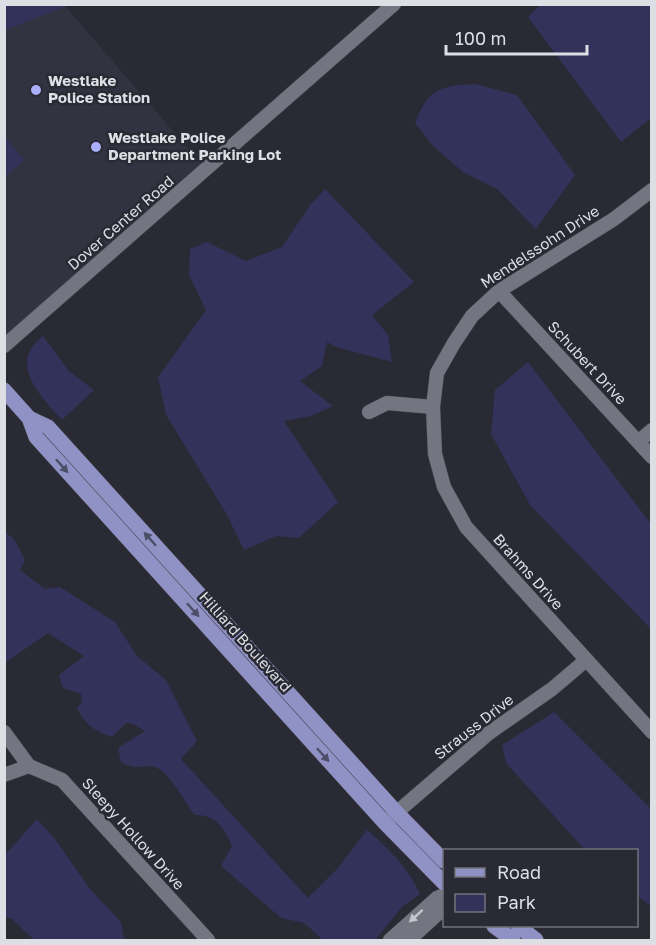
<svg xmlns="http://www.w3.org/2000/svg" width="656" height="945" font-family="'Golos Text',sans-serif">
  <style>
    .built { fill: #323241 }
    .green { fill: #32325a }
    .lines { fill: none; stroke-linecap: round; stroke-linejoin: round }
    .minor-casing { stroke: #474750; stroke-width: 15 }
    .major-casing { stroke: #474750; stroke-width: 16 }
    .minor { stroke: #747581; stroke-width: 14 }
    .major { stroke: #9092c6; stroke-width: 15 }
    .oneway { fill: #4d4e67 }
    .oneway2 { fill: #c4c4cc }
    .poi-dot { fill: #acaffb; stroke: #292a34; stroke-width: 2 }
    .labels { text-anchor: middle; stroke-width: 5; stroke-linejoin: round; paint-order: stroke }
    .poi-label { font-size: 15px; font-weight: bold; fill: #dedee5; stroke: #292a34; text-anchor: start }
    .street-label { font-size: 15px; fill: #dedee5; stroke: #292a34 }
  </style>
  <rect width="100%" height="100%" fill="#292a34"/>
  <path class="built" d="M65,6L204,167L5,336L4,30Z"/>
  <path class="green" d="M5,4H69V5L5,30Z
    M540,5H651V118L621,142L528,17Z
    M475,84L517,95L575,175L536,229L497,189L463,172L433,146L415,123C429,88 439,86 475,84Z
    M5,137L24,160L5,177H4Z
    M325,189L414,282L372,315L388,335L392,362L336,347L327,342L322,366L300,381L333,406L311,416L284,421L338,502L299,538L276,536L244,550L226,513L166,415L158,377L206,310L189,275L190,249L207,242L246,261L282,247L311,204Z
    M43,336L69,371L94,390L62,420C40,396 7,363 43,336Z
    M528,362L651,524V629L530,505L491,434L495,390Z
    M5,532L14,539L25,560L20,570L45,589L60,587L115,622L137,656L166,680L197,741L181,759L308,898L337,869L367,830C389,849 408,867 420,894L402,907L375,940H323L304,923L281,918L221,866L232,846C226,830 215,814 195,815C185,803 170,773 157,768C143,763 138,772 121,762L118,748L145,731L133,724L126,723L112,737C96,732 84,724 77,708L82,702L81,694L63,688L59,675L84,656L48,633L5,663Z
    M554,712L651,809V906L637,896L636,850H585L506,763L502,745Z
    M37,819L55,839L90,889L121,922L124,940H34L12,919L5,917V855Z"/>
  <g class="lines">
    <defs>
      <path id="minor" d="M652,190L614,219L499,291L472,316L454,343L437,373L433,407L435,454L444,487L466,527L652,732
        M499,291L652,457
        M4,346L394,4
        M369,412L387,403L433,407
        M638,442L652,430
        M4,732L29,766L62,780L208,940
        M4,775L29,766
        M389,819L489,733L552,689L585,661
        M390,940L437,898L444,895
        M409,940L444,908"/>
      <path id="major" d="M4,390L29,418L48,427L397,813L444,861
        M29,418L36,437L385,823L444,883
        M494,926L513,940
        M518,926L536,940"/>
    </defs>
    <use href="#minor" class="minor-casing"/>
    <use href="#major" class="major-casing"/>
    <use href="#minor" class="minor"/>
    <use href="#major" class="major"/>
  </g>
  <defs><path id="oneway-solid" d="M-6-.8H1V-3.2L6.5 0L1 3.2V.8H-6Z" transform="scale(1.5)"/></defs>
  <g class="oneway">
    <use href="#oneway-solid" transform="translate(62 466) rotate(48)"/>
    <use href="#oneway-solid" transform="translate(150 539) rotate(-132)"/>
    <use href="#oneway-solid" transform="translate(193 610) rotate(48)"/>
    <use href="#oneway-solid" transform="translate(323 755) rotate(48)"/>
  </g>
  <use class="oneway2" href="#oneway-solid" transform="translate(416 916) rotate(138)"/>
  <g class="poi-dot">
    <circle cx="36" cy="90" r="6"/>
    <circle cx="96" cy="147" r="6"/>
  </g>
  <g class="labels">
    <g class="poi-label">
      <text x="48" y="86">Westlake<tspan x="48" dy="17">Police Station</tspan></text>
      <text x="108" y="143">Westlake Police<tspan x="108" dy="17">Department Parking Lot</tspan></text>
    </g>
    <g class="street-label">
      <text transform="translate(121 223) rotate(-41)" y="5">Dover Center Road</text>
      <text transform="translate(540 247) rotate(-33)" y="5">Mendelssohn Drive</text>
      <text transform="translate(587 363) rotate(47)" y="5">Schubert Drive</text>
      <text transform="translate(528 572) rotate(48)" y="5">Brahms Drive</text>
      <text transform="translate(245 642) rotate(48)" y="5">Hilliard Boulevard</text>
      <text transform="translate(474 727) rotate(-38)" y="5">Strauss Drive</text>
      <text transform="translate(133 834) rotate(48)" y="5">Sleepy Hollow Drive</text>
    </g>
  </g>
  <rect width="656" height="945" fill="none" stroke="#dedee5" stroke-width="12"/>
  <rect x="443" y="849" width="195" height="78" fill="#292a34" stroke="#71727b" stroke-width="1.5"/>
  <rect x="455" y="868" width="30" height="9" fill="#9092c6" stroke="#71727b" stroke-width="1.5"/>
  <text x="497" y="879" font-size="18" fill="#dedee5">Road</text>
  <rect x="455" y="894" width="30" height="18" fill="#32325a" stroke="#71727b" stroke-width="1.5"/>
  <text x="497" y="909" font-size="18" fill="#dedee5">Park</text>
  <path d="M446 45v9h141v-9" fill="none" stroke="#dedee5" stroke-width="3"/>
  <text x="455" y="45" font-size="18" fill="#dedee5" stroke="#292a34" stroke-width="4.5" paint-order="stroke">100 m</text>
</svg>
